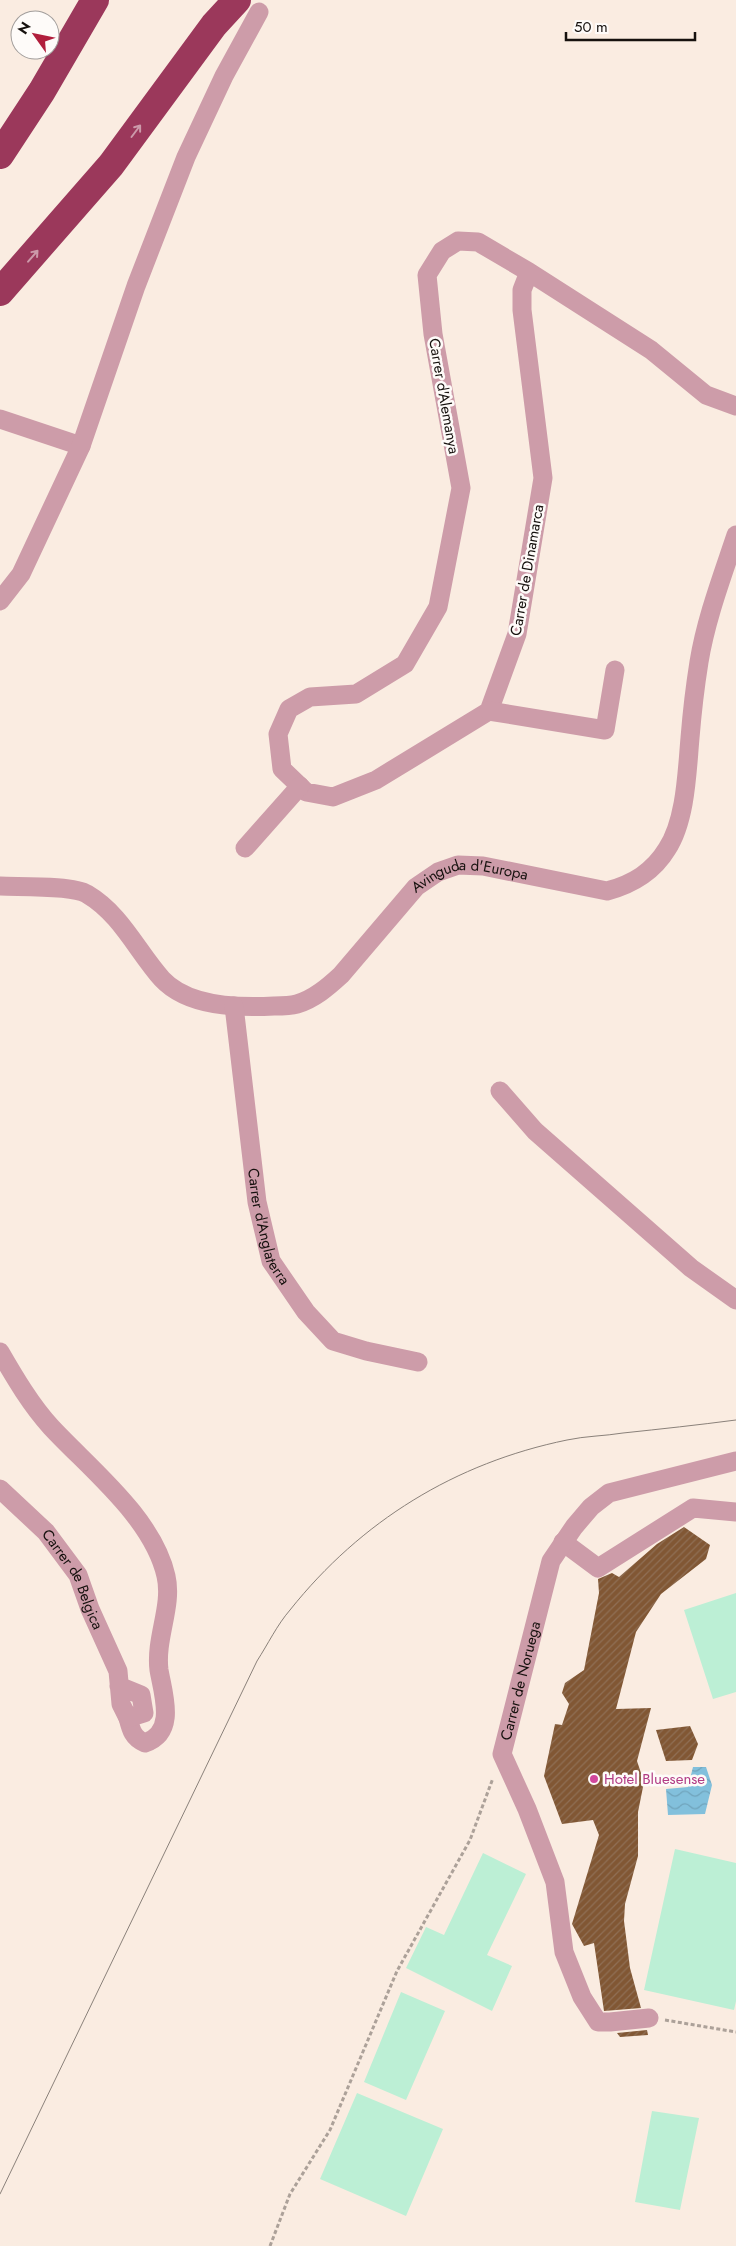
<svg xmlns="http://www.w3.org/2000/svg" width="736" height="2246" font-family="Jost,sans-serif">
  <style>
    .pitch { fill: #bcefd5 }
    .water { fill: url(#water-waves) }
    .building { fill: url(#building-hatch) }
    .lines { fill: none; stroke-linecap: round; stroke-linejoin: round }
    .path { stroke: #aca199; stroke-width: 3; stroke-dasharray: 4 2.5; stroke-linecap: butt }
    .minor { stroke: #cd9ca9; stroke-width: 19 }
    .highway { stroke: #9b385b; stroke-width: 28 }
    .tram { stroke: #8a817a; stroke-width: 1 }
    .oneway { stroke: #cc9aaa }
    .hotel-dot { fill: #d1479c; stroke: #fefbf9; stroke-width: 2 }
    .labels { text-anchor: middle; stroke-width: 5; stroke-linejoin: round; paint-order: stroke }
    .street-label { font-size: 15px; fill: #16110e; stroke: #fefbf9 }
    .hotel-label { font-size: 15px; fill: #b23c85; stroke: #fefbf9; text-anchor: start }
  </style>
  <defs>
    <pattern id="water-waves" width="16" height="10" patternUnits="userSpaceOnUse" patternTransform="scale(1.25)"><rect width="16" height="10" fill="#82c0dc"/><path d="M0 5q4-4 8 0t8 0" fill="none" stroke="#70a4bc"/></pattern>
    <pattern id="building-hatch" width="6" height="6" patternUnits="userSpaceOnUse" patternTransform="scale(1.25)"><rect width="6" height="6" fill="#815734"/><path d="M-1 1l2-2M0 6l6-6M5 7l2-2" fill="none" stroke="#8f6f55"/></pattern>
  </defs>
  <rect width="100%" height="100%" fill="#faece1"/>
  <path class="pitch" d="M736,1593V1692L713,1699L684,1610Z
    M675,1849L736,1863V2001L734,2010L644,1990Z
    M483,1853L526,1874L487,1955L512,1966L492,2011L406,1968L426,1927L444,1935Z
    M401,1992L445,2011L406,2100L364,2082Z
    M357,2093L443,2129L406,2216L320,2179Z
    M652,2111L699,2118L680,2210L635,2202Z"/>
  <path class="water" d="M693,1767H706L712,1785L705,1814L668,1815L666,1789L688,1787Z"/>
  <path class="building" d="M684,1527L710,1545L706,1559L661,1594L636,1632L616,1709L651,1708L637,1761L644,1782L638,1812V1856L625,1904L624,1921L630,1968L641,2008L604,2011L594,1943L584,1946L572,1924L599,1835L593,1820L562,1824L544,1776L555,1724L562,1725L569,1704L562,1693L565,1683L584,1670L599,1593L598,1579L612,1573L619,1577L657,1544Z
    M690,1726L698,1744L692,1760L666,1761L656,1730Z
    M647,2030L648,2035L620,2037L617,2033Z"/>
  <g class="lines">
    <path class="path" d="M665,2020L736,2032
      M270,2246L290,2194L330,2130L397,1971L470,1840L493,1778"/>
    <g class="minor">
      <path d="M529,272L522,290V310L543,478L517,634L489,711L376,780L333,797L306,792L282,769L278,734L289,709L310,697L356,694L405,664L438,607L461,488L433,334L427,275L442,251L458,241L478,242L529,272L651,350L706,395L736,406"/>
      <path d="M0,419L81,446"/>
      <path d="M0,601L21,574L81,446L136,286L186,157L224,76L259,12"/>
      <path d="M489,711L605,730L615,670"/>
      <path d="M245,848L300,786"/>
      <path id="s1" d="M0,886C19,887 73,885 87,894C121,914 137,951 162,979C188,1007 238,1008 274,1006C281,1006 290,1006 297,1004C314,999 328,987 341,975L416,887L438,872L458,865L483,866L607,891C633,884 653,872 667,849C686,820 687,771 690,738C692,713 695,687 699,662C706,619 722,577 736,535"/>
      <path id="s2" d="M234,1006L257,1202L271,1261L306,1312L333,1341L366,1351L418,1362"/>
      <path d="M500,1091L535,1131L691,1268L736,1300"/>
      <path d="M0,1352C15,1378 31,1405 51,1427C90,1469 153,1518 166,1576C173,1606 155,1638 159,1670C163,1694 177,1732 145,1743C133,1738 131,1730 128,1718"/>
      <path id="s3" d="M0,1489L46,1532L78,1575L90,1609L118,1671L121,1704L128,1718L144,1713L141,1695L119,1686"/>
      <path d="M563,1542L598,1568L693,1508L736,1512"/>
      <path id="s4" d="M649,2018L610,2022H598L582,1997L564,1952L555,1882L527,1809L502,1754L551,1561L574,1527L591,1507L609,1493L736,1461"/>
    </g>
    <path class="highway" d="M0,155L42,91L95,0
      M0,292L111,165L214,25L237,0"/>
    <path class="tram" d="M0,2194L257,1661C268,1644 277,1625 290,1610C361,1521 455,1463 567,1440C585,1436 605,1436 623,1433C661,1429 698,1425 736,1420"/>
  </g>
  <defs><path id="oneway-shaft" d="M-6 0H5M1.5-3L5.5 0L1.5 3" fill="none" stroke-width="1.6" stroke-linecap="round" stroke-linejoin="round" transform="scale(1.25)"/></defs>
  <g class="oneway">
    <use href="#oneway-shaft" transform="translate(136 131) rotate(-53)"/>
    <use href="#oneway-shaft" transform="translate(33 256) rotate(-49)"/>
  </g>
  <circle class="hotel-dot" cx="594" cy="1779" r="5"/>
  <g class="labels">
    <g class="street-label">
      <text transform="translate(444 396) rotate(80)" y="5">Carrer d'Alemanya</text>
      <text transform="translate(527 570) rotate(-80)" y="5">Carrer de Dinamarca</text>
      <text dy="5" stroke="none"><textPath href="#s1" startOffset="570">Avinguda d'Europa</textPath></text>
      <text dy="5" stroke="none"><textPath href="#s2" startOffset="224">Carrer d'Anglaterra</textPath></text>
      <text dy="5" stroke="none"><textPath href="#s3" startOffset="118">Carrer de Belgica</textPath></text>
      <text dy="5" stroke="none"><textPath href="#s4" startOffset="414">Carrer de Noruega</textPath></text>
    </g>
    <g class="hotel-label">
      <text x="604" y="1784">Hotel Bluesense</text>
    </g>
  </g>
  <g transform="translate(35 35) rotate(303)"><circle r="24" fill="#fefbf9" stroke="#a19d9b"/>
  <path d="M0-4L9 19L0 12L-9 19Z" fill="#b11e3c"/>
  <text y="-8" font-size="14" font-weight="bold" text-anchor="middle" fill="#16110e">N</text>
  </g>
  <path d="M566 32v8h129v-8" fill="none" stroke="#16110e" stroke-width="2.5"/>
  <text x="574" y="32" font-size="15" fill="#16110e" stroke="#fefbf9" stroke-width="4" paint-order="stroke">50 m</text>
</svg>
